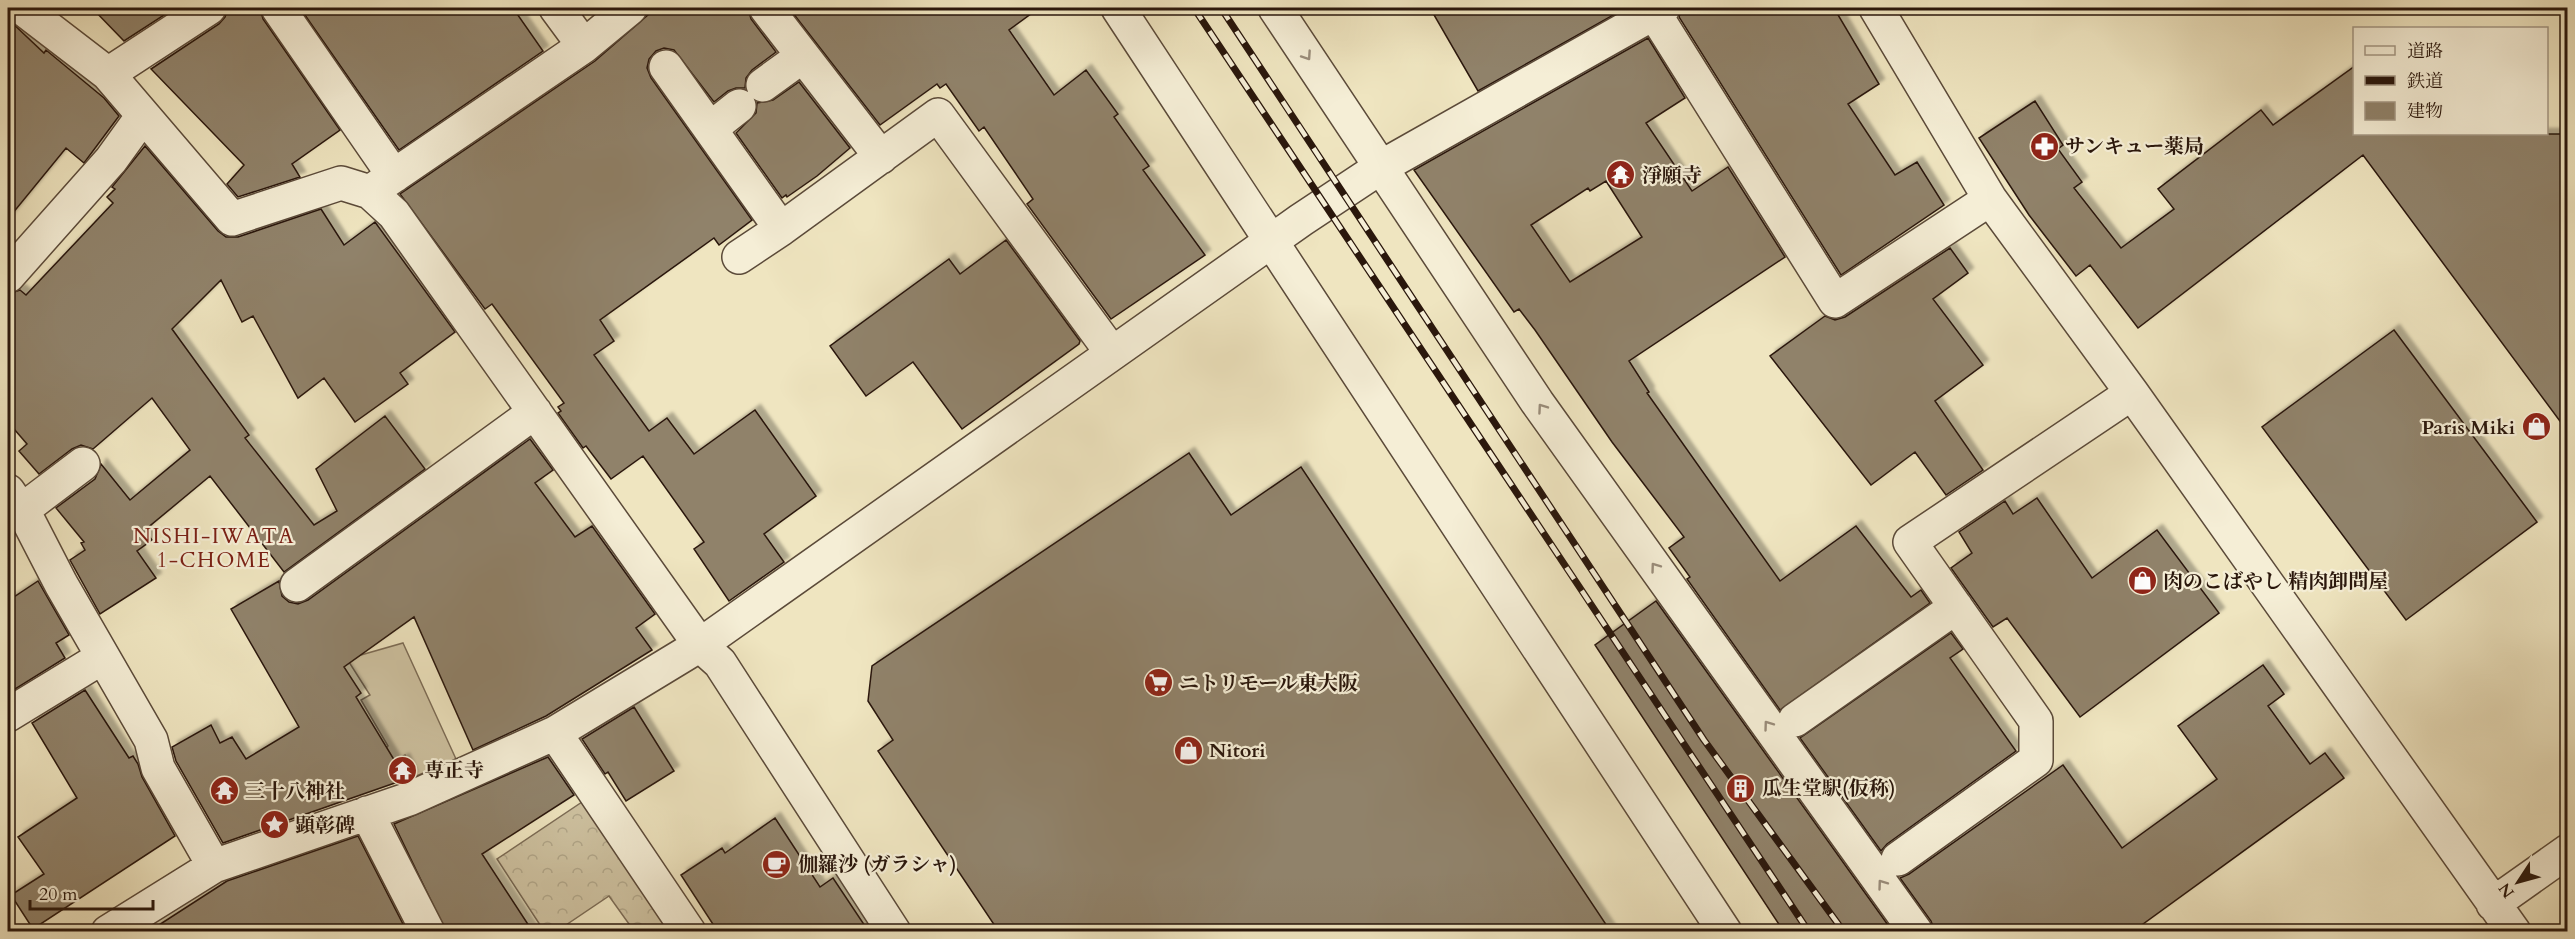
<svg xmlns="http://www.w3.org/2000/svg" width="2575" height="939" font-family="Cardo,'Noto Serif JP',serif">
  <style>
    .grass { fill: #cec2a1; stroke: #7c6c56; stroke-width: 1.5 }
    .forest { fill: url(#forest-crowns); stroke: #7c6c56; stroke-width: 1.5 }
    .building { fill: #90826a; stroke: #2a170c; stroke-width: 1.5; fill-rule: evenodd; filter: url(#shadow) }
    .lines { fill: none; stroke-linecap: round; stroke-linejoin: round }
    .minor-casing { stroke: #5b4a39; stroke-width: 36 }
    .minor { stroke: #f5eed6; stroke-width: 33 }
    .rail-casing { stroke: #2a170c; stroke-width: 7 }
    .rail { stroke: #f5eed6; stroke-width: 4.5; stroke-dasharray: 14; stroke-linecap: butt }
    .oneway { stroke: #9a8d7b }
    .labels { text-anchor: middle; stroke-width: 4.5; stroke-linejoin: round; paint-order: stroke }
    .poi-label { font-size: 20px; font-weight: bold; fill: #2a170c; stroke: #f5eed6; text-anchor: start }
    .neighbourhood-label { font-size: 21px; letter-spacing: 1.5px; fill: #7a1f14; stroke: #f5eed6 }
  </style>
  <defs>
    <pattern id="forest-crowns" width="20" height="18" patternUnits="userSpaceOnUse" patternTransform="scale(1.5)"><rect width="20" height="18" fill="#cec2a1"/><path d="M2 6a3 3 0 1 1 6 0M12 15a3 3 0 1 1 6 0" fill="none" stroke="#b1a689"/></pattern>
    <filter id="shadow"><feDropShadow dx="5.5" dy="-5.5" stdDeviation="1.5" flood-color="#0004"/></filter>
  </defs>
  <rect width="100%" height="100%" fill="#efe5c0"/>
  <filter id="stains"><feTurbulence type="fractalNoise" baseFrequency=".00333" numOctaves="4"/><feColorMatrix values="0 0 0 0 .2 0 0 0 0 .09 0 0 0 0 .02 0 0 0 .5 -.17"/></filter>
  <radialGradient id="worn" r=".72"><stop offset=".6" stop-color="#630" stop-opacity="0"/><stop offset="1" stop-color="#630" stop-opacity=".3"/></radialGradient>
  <path class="grass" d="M403,643L456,759L414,777L405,755L393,761L385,749L388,746L361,700L370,695L347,659Z"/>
  <path class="forest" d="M591,796L680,931H634L609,896L557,931H544L497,859Z"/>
  <path class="building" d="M92,8H175L124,41Z
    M228,8H260L263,19L340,130L292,164L300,177L238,197L227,184L244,165L151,69L219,24L225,17Z
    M300,8H513L543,51L399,150Z
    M656,8H748L751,19L776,52L752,70L746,78L745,88H736L728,91L714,102L674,50L664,48L656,51L649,59L647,68L651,78L752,220L719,245L714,238L600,320L614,341L594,355L649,431L667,418L694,454L755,410L816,496L764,534L784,562L729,601L694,549L704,542L643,456L611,479L586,446L583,448L558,413L561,411L558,407L564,403L492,304L485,309L400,194L595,61Z
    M789,8H1039L1009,30L1054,95L1086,70L1118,114L1114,117L1149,166L1143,170L1205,255L1111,319L1027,204L1033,199L984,127L979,131L946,84L940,88L937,84L880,125Z
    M1430,8H1626L1478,91Z
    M1682,8H1834L1879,84L1848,104L1895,175L1917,162L1944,205L1841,275L1679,17Z
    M8,19L44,53L46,50L104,98L119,116L84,163L66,148L8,219Z
    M1648,38L1685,98L1646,123L1692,191L1728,167L1785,257L1629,361L1649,392L1647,393L1780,581L1856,526L1911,597L1921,590L1930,603L1780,710L1687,579L1690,577L1669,548L1684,537L1612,442L1535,330L1519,309L1514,312L1414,170ZM1606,181L1642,237L1570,282L1531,225L1588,188L1590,191Z
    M2355,66V134H2568V432L2363,155L2138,328L2090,265L2076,276L2029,215L1979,138L2035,101L2063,145L2058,149L2082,182L2074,188L2121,248L2174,209L2158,189L2261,110L2273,125Z
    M799,82L850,148L817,176L787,197L786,195L782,198L736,133L756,113L757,103L773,100Z
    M145,146L218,231L226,237H238L321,209L344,245L375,222L455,332L400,373L408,384L355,422L324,378L298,398L253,316L242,322L221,280L172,329L249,435L245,438L314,525L337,511L316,469L385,416L425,469L284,572L210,476L145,530L152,540L137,551L156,578L100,614L70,560L85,550L81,543L84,542L56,508L95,479L101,464L130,500L190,450L152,398L93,449L81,445L72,449L39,474L19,451L27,444L8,422V294L20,290L26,295L113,203L107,197L115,189L112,187Z
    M1006,240L1080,341L1079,344L962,429L913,362L866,396L830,346L949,259L960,274Z
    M1950,248L1968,273L1933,299L1983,365L1935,401L1983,470L1946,495L1915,452L1871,485L1770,356L1825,316L1835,320L1845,317Z
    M2394,330L2537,522L2406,620L2262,427Z
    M530,439L553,470L535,483L575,537L592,526L655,614L636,628L652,650L546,716L473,750L414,617L344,667L361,693L356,697L396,763L404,759L412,777L223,843L176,761L172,747L211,725L220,743L232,737L246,759L299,727L231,609L279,581L282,596L289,602L298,604L308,600Z
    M1189,453L1231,515L1301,467L1611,932H999L878,751L893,740L868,701L872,666Z
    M2037,498L2092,578L2157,530L2219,613L2080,717L2007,618L1993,627L1951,568L1972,553L1959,532L2005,501L2013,514Z
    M38,581L69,635L56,643L65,658L12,691L8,684V601Z
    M1656,601L1893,932H1784L1595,645Z
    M1951,633L1963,649L1950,658L2016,751L1887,844L1881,851L1800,738Z
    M2263,665L2284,694L2268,706L2310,764L2325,753L2344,778L2132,932H1935L1931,921L1900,878L1909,874L2063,765L2122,848L2217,779L2178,726Z
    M85,690L129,758L133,756L138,764L142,777L175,836L33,929L11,895L44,874L18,837L77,798L32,723Z
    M634,707L674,771L626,801L608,772L605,774L582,739Z
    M548,757L574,795L482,854L533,932H446L394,824Z
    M775,818L820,887L833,878L869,932H718L681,875L722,848L725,853Z
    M358,836L407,932H148L227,881Z"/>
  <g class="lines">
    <defs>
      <path id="minor" d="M22,8L108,74L232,219L341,183L370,192L394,214L700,645L720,663L894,932
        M278,8L394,176
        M556,8L584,46
        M766,8L881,157
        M1118,8L1725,932
        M1275,8L1537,402L1916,932
        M1651,8L1835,301L1990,199
        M1876,8L1990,199L2132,393L2514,932
        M666,67L781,229L938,115L1112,353
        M108,74L209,8
        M763,85L803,56
        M710,129L739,106
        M370,192L584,46L630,8
        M739,257L781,229
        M8,276L111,160L142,117
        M8,491L28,520L61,584L151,740L158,768L214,866
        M21,511L83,464
        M297,585L535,412
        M8,715L103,657
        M1795,720L1956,607
        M555,733L689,932
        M367,813L428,932
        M1898,859L2036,760V721L1910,542L2132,393
        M2493,904L2568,851
        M108,932L214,866L409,799L555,733L700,645L1301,220L1381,167L1663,8"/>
    </defs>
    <use href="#minor" class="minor-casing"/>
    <use href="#minor" class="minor"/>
    <defs>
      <path id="rail" d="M1194,8L1809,932
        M1221,8L1704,740L1844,932"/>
    </defs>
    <use href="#rail" class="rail-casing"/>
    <use href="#rail" class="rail"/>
  </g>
  <defs><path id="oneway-chevron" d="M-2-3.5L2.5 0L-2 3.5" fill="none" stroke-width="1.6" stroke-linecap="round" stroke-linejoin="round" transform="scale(1.5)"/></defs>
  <g class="oneway">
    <use href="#oneway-chevron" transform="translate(1307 56) rotate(56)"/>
    <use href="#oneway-chevron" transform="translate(1542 408) rotate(-125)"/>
    <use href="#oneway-chevron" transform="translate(1655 567) rotate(-126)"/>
    <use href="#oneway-chevron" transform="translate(1768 725) rotate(-126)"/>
    <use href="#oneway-chevron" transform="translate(1882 884) rotate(-126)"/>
  </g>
  <defs>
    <symbol id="pharmacy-disc" viewBox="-11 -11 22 22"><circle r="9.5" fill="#8f2418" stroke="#f5eed6"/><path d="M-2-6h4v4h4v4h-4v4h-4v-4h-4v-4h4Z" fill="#fff"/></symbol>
    <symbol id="temple-disc" viewBox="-11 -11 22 22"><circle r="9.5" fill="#8f2418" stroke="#f5eed6"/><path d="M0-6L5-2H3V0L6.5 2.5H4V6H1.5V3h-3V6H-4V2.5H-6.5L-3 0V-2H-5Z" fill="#fff"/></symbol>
    <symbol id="shop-disc" viewBox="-11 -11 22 22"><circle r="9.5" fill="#8f2418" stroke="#f5eed6"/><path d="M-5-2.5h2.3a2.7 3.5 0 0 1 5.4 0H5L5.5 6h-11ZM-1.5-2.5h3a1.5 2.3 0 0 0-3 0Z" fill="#fff"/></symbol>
    <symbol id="supermarket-disc" viewBox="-11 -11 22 22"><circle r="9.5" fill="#8f2418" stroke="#f5eed6"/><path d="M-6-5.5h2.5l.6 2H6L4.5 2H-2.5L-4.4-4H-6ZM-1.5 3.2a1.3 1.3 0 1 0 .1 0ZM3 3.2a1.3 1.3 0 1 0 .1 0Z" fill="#fff"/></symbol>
    <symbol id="building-disc" viewBox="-11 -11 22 22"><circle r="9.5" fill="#8f2418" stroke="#f5eed6"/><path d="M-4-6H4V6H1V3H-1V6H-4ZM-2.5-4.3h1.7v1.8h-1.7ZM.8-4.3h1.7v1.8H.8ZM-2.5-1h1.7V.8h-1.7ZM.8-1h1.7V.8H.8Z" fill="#fff"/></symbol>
    <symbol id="sight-disc" viewBox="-11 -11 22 22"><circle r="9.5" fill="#8f2418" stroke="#f5eed6"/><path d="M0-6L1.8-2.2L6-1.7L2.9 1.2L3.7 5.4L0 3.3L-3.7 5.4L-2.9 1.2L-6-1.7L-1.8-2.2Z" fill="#fff"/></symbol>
    <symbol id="cafe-disc" viewBox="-11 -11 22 22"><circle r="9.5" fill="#8f2418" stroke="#f5eed6"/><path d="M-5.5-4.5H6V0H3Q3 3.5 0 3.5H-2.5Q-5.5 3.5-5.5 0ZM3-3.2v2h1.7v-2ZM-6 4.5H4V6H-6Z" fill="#fff"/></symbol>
  </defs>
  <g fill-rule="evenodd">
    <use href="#pharmacy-disc" x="2028" y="130" width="33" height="33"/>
    <use href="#temple-disc" x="1604" y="158" width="33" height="33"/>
    <use href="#shop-disc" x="2520" y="410" width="33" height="33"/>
    <use href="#shop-disc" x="2126" y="564" width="33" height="33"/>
    <use href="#supermarket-disc" x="1142" y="666" width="33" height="33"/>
    <use href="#shop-disc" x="1172" y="734" width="33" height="33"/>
    <use href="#temple-disc" x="386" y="754" width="33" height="33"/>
    <use href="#building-disc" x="1724" y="772" width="33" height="33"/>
    <use href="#temple-disc" x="208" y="774" width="33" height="33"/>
    <use href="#sight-disc" x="258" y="808" width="33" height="33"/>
    <use href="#cafe-disc" x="760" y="848" width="33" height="33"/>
  </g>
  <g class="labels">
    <g class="poi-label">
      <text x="2065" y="153">サンキュー薬局</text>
      <text x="1642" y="182">淨願寺</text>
      <text x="2515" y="434" text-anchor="end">Paris Miki</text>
      <text x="2163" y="588">肉のこばやし 精肉卸問屋</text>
      <text x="1179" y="690">ニトリモール東大阪</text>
      <text x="1209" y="757">Nitori</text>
      <text x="424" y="777">専正寺</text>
      <text x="1762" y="795">瓜生堂駅(仮称)</text>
      <text x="245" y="798">三十八神社</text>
      <text x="295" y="832">顕彰碑</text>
      <text x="798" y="871">伽羅沙 (ガラシャ)</text>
    </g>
    <g class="neighbourhood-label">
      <text x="214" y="543">NISHI-IWATA<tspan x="214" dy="24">1-CHOME</tspan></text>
    </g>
  </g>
  <rect width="2575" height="939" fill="none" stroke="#efe5c0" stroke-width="30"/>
  <rect x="9" y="9" width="2557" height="921" fill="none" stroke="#2a170c" stroke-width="3"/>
  <rect x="15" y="15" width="2545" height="909" fill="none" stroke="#2a170c" stroke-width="1.5"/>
  <rect x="2353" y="27" width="195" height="108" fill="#f5eed6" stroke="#a49885" stroke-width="1.5"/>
  <rect x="2365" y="46" width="30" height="9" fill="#f5eed6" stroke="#a49885" stroke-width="1.5"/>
  <text x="2407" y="57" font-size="18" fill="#2a170c">道路</text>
  <rect x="2365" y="76" width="30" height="9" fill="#2a170c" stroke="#a49885" stroke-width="1.5"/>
  <text x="2407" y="87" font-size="18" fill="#2a170c">鉄道</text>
  <rect x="2365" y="102" width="30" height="18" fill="#90826a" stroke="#a49885" stroke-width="1.5"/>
  <text x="2407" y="117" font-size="18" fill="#2a170c">建物</text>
  <g transform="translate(2518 882) rotate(234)" stroke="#f5eed6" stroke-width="4.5" paint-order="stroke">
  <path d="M0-4.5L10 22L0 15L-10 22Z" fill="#2a170c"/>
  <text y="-9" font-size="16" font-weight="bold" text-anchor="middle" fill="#2a170c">N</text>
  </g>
  <path d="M30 900v9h123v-9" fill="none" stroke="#2a170c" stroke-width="3"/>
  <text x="39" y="900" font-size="18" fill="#2a170c" stroke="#f5eed6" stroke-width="4.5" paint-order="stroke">20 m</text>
  <rect width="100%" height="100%" filter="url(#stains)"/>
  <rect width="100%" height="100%" fill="url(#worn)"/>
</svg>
